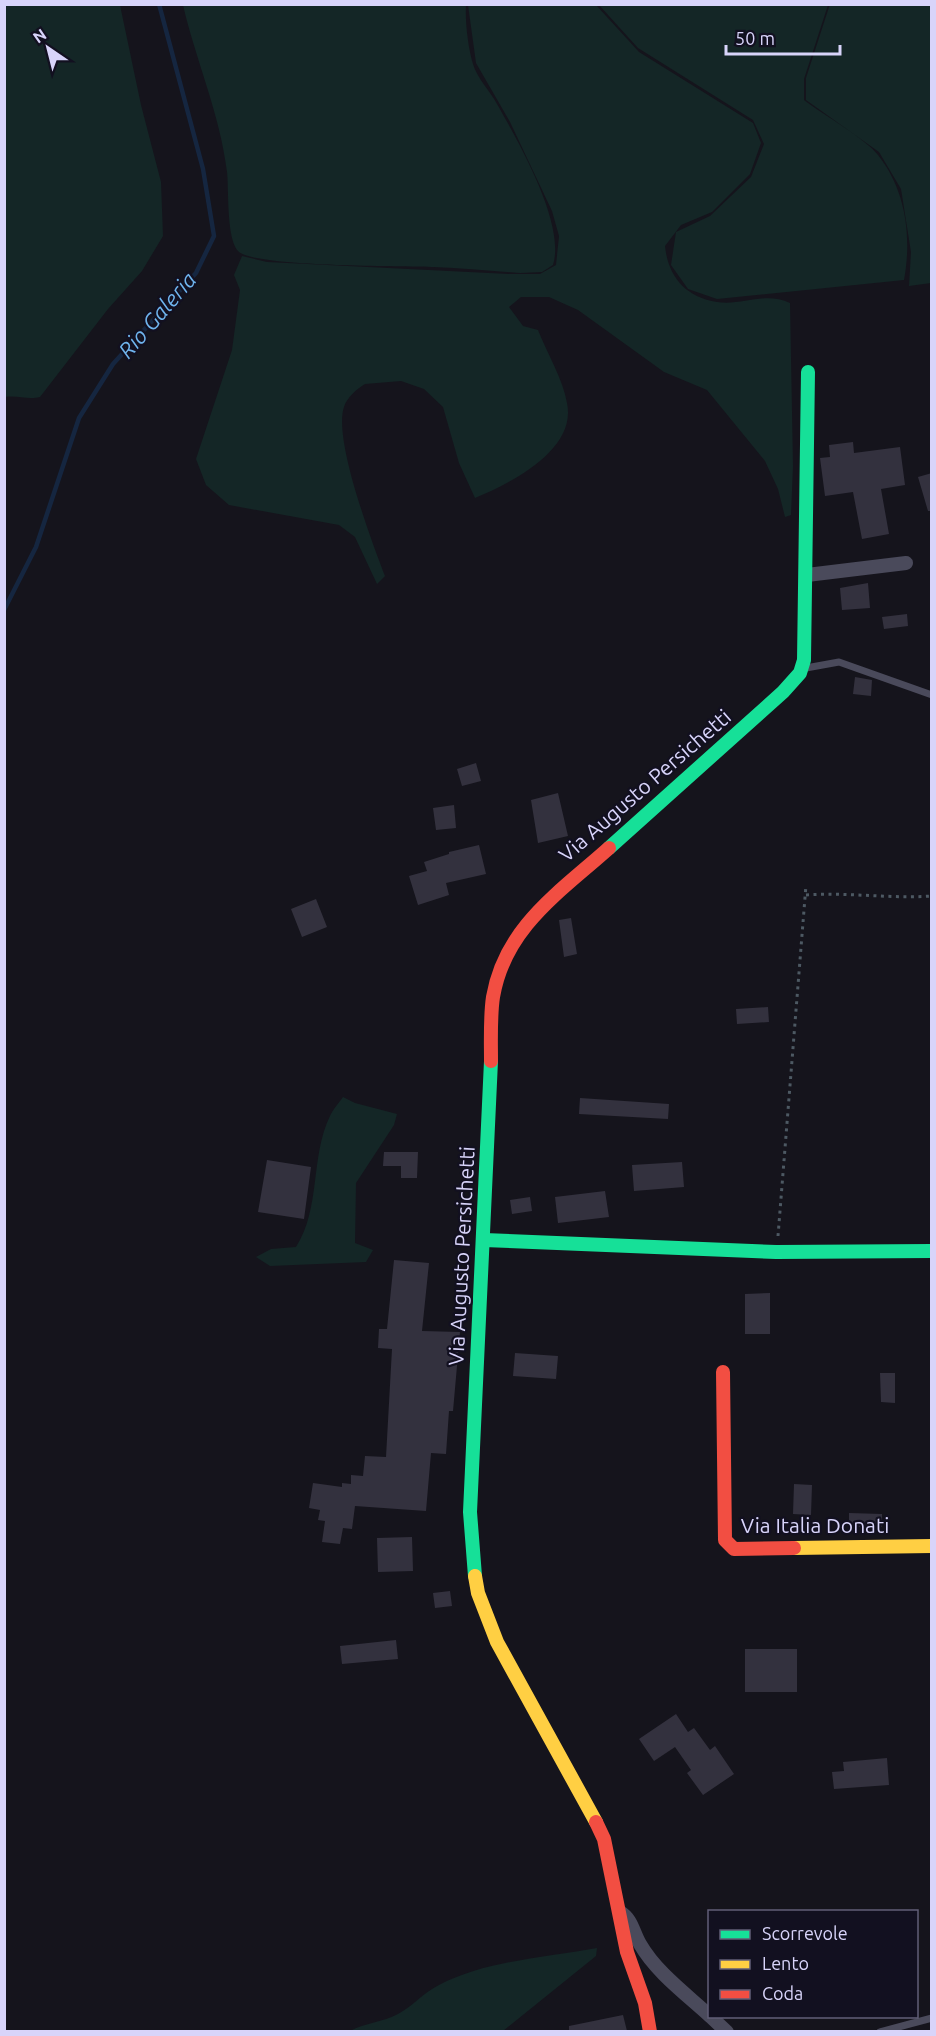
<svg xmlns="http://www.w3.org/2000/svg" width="936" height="2036" font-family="Ubuntu,sans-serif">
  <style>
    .green { fill: #142626 }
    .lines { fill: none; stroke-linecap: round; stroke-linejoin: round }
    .stream { stroke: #152640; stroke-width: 4.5 }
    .building { fill: #33313e }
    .path { stroke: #4d5963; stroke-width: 3; stroke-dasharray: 3 4.5; stroke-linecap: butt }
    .lane { stroke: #4a4a5b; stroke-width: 7 }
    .street { stroke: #4a4a5b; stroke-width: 14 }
    .fast { stroke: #16e098; stroke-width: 14 }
    .slow { stroke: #ffcf43; stroke-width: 14 }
    .jam { stroke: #f24e42; stroke-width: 14 }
    .labels { text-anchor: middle; stroke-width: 4.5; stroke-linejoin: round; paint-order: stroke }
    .street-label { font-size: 21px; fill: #d8d4fa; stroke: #121020 }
    .water-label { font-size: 22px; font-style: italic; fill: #6fb4ed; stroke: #121020 }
  </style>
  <rect width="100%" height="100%" fill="#15141c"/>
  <path class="green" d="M830,4L931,5V283L909,286L911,252L901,189L879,152L806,100V78Z
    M4,5H120L141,105L161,182L163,236L142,271L108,309L40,397C27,400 18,395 5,397Z
    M183,5H466C465,22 468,47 473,64C477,78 490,91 497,104C518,141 566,224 553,265L542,272L520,273C491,271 463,268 434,267C403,266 257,267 239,252C226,241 229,189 227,172C220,114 196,61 183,5Z
    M468,5H596L639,52L753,123L761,143L750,174L712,212L681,225L665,246C668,276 685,297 717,302C742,306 765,291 790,303L793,466L791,515L785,517L778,489L765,461L707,390L664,372L578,310L549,297H521L509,307L523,326L538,330C547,353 563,379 567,403C577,450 511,483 475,498L459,463L443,407L424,389L401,381L365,384C357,389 347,397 344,407C333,439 372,542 385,576L377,584L355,537L339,525L229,505L206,485L196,459L232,350L240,290L234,275L242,256L267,262L509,274H540L556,265L559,236L552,211L510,122L476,63Z
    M599,5H828L804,79V100C822,114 866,139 878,155C906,190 912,237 904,280L717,299L688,289L671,265L676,232L710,216L751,177L764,144L753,120L638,48Z
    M343,1097L355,1103L397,1114L394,1125L356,1183L355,1243L373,1250L366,1262L270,1266L256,1257L271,1249L296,1247C321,1208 310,1157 330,1116C333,1109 339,1103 343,1097Z
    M597,1948L596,1956L503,2031H350C365,2023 383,2022 398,2014C413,2006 423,1993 439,1985C487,1960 544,1958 597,1948Z"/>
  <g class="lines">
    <path class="stream" d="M4,610L36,547L79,418L113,364L196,273L214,236L203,169L159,4"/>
  </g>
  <path class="building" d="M853,442L854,453L900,447L905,485L881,489L889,534L862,539L853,492L825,496L820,458L830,457L829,445Z
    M932,473V511H928L918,477Z
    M868,583L870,608L842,610L840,588Z
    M907,614L908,626L884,629L882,617Z
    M855,677L872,680L871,696L853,694Z
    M476,763L481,781L462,786L457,769Z
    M558,793L568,836L538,843L531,800Z
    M454,805L456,828L436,830L433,808Z
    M479,845L486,874L446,883L449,895L418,905L409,876L427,871L424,862L449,854V852Z
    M316,899L327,927L302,937L291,909Z
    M571,918L577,954L564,957L559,920Z
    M768,1007L769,1022L737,1024L736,1009Z
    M580,1098L669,1104L668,1119L579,1114Z
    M384,1152H418L417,1178H401V1166H383Z
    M267,1160L311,1167L304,1219L258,1212Z
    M682,1162L684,1187L634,1191L632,1165Z
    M605,1191L609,1217L558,1223L555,1197Z
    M530,1197L532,1211L512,1214L510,1200Z
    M394,1260L429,1263L422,1331L460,1332L453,1411H449L446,1454L431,1453L426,1511L355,1506L352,1529L343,1528L340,1544L322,1542L325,1521L318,1520L320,1510L309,1508L313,1483L342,1487V1483L351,1484V1475L363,1476L365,1456L386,1457L392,1349L378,1348L379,1329H387Z
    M770,1293V1334H745V1294Z
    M515,1353L558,1356L556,1379L513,1376Z
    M880,1373H895V1403L881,1402Z
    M794,1484L812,1485L811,1515L793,1514Z
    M849,1513L882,1514V1527H849Z
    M412,1537L413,1571L378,1572L377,1538Z
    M450,1591L452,1606L435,1608L433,1593Z
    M396,1640L398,1659L342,1664L340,1646Z
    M745,1649H797V1692H745Z
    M676,1714L688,1732L694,1728L710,1750L715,1746L734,1774L703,1795L687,1773L691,1770L675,1747L654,1761L639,1739Z
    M887,1758L889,1785L834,1789L832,1772L844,1771L843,1762Z
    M623,2015L627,2031H569V2026Z"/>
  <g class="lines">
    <path class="path" d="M806,895C848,892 889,899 932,896
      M778,1236L806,885"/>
    <path class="lane" d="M806,668L839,662L932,695
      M880,2032L932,2018"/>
    <path class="street" d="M807,575L906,563
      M620,1912C632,1919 633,1932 640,1944C656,1972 686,1994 710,2016
      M710,2016L727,2032"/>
    <path class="fast" d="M609,848L783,692L800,673L804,660L808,372
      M484,1240L776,1252L932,1251
      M475,1576L470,1512L491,1061"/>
    <path class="slow" d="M794,1548L932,1546
      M475,1576L478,1593L497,1642L596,1822"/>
    <path class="jam" d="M491,1061C491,1040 490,1017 493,997C505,927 560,892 609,848
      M723,1372L725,1540L734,1549L794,1548
      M596,1822L604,1839L627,1952L645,2003L650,2032"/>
  </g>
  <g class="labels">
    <g class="street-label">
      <text transform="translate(645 786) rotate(-41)" y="7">Via Augusto Persichetti</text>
      <text transform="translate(462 1256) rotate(-87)" y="7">Via Augusto Persichetti</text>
      <text x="815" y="1533">Via Italia Donati</text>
    </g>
    <g class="water-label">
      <text transform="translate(157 315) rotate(-49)" y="8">Rio Galeria</text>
    </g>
  </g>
  <rect width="936" height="2036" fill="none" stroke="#d8d4fa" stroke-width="12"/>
  <rect x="708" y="1910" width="210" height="108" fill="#121020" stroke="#615e77" stroke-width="1.5"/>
  <rect x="720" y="1930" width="30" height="9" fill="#16e098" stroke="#615e77" stroke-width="1.5"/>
  <text x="762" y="1940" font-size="18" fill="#d8d4fa">Scorrevole</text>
  <rect x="720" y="1960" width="30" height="9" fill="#ffcf43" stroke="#615e77" stroke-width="1.5"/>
  <text x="762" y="1970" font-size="18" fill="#d8d4fa">Lento</text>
  <rect x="720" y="1990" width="30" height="9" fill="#f24e42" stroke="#615e77" stroke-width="1.5"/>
  <text x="762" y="2000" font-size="18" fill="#d8d4fa">Coda</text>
  <g transform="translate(48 48) rotate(325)" stroke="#121020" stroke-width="4.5" paint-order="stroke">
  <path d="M0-4.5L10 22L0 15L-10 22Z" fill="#d8d4fa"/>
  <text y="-9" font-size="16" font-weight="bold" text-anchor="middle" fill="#d8d4fa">N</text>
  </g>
  <path d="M726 45v9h114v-9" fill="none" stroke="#d8d4fa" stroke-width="3"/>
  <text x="735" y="45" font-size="18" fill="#d8d4fa" stroke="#121020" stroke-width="4.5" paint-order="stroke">50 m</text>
</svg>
